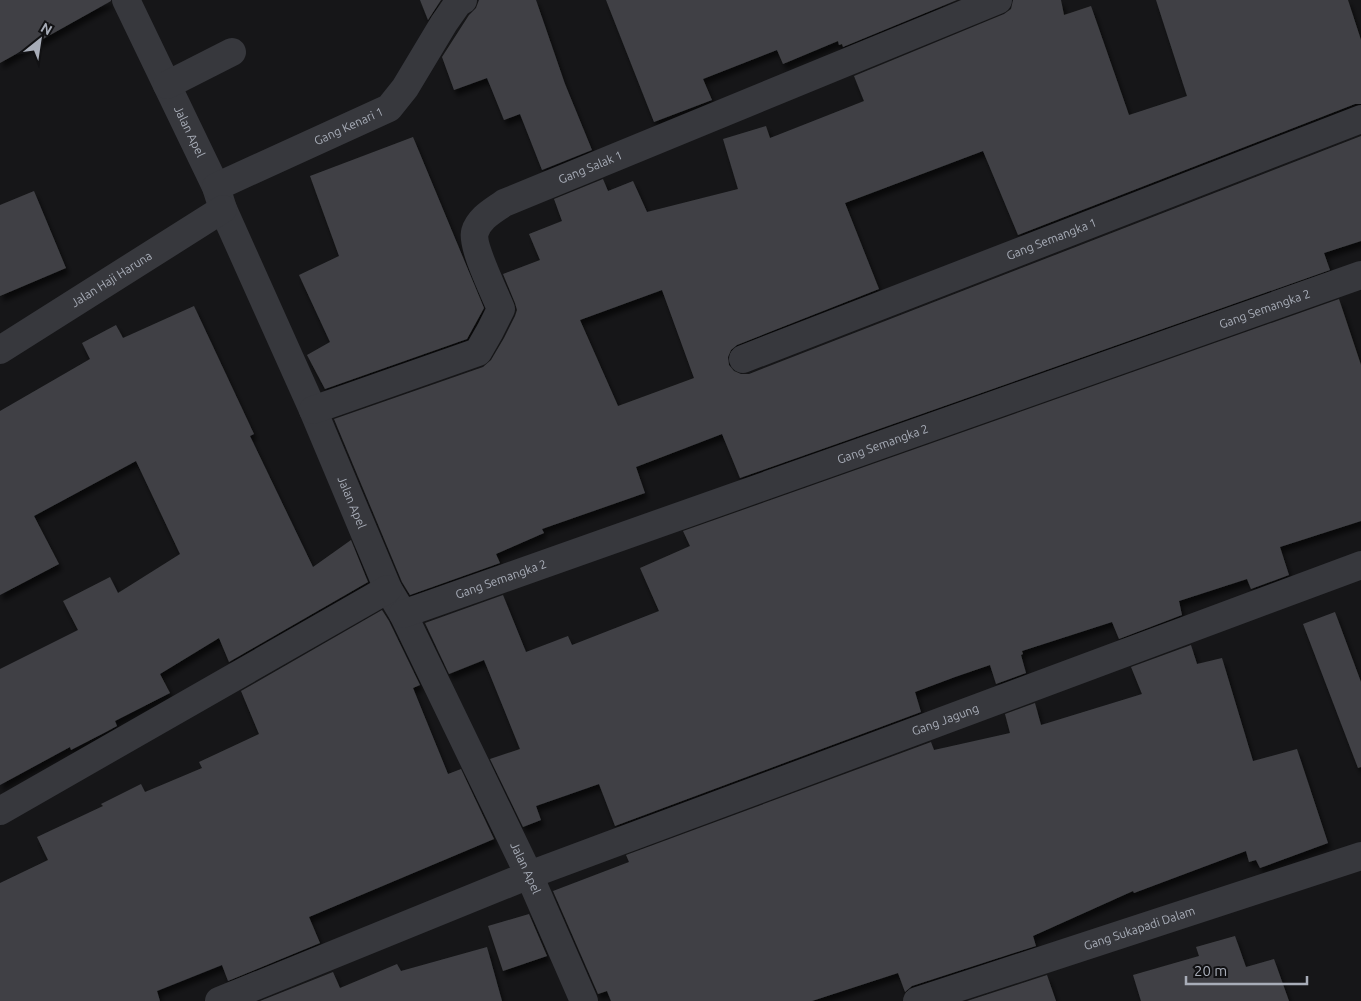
<svg xmlns="http://www.w3.org/2000/svg" width="1361" height="1001" font-family="Ubuntu,sans-serif">
  <style>
    .building { fill: #404145; fill-rule: evenodd; filter: url(#shadow) }
    .lines { fill: none; stroke-linecap: round; stroke-linejoin: round }
    .minor { stroke: #37383d; stroke-width: 28 }
    .labels { text-anchor: middle; stroke-width: 4.5; stroke-linejoin: round; paint-order: stroke }
    .street-label { font-size: 12px; fill: #a8adb8; stroke: #111113 }
  </style>
  <defs>
    <filter id="shadow"><feDropShadow dx="3" dy="5.5" stdDeviation="2.5" flood-color="#0009"/></filter>
  </defs>
  <rect width="100%" height="100%" fill="#161618"/>
  <path class="building" d="M0,0H111V1L0,63Z
    M420,0H441L428,20Z
    M479,0H536L565,84L592,150L542,170L520,114L504,120L487,78L454,90L442,57L469,15L476,8Z
    M606,0H957L843,47L842,44L839,45L838,41L783,64L777,50L703,79L712,100L654,122Z
    M1013,0H1061L1064,15L1091,6L1129,115L1187,96L1156,0H1348L1361,40V104H1355L1018,235L983,151L845,203L879,289L737,345L731,350L728,357L729,365L734,371L741,374H749L1361,136V241L1324,253L1330,270L740,478L722,434L636,467L645,493L542,529L544,533L496,554L500,563L410,595L402,582L334,419L483,367L491,360L504,338L515,316L517,310L515,303L503,274L540,260L529,234L562,221L554,199L603,179L608,191L633,181L647,212L738,189L723,139L766,126L770,138L864,101L854,76L1004,14L1011,9ZM662,290L694,378L618,406L580,320Z
    M413,137L484,308L467,339L325,389L307,355L330,342L299,275L339,256L310,176Z
    M34,191L66,268L0,296V205Z
    M1339,299L1361,365V521L1280,547L1289,575L1251,589L1247,579L1179,601L1182,615L1119,639L1112,622L1022,651L1023,654L1021,655L1026,673L996,684L990,665L955,677L915,692L921,712L615,826L599,784L536,806L541,820L523,827L490,759L520,749L484,660L449,674L425,623L503,595L526,652L568,636L572,645L659,611L640,568L690,546L683,531Z
    M194,306L254,434L250,436L313,567L351,540L368,582L229,662L219,638L160,674L170,693L115,721L117,726L104,733L71,750L70,747L0,785V669L78,630L63,601L110,577L118,593L180,554L136,461L34,516L59,564L0,595V411L90,359L82,343L116,325L123,338Z
    M382,610L389,621L420,685L413,688L448,774L461,769L494,839L309,917L320,943L228,981L222,965L157,991L160,1001H0V883L48,860L37,837L103,806L101,804L141,784L145,792L202,768L199,762L259,734L241,691Z
    M1335,612L1361,682V767L1358,768L1303,624Z
    M1191,645L1197,664L1222,658L1253,761L1297,749L1328,843L1260,868L1256,860L1249,862L1246,851L1134,893L1133,891L1033,936L1036,946L912,986L905,992L898,973L812,1001H611L607,991L598,994L553,891L629,862L626,855L931,742L934,750L1010,733L1005,714L1035,703L1041,725L1142,694L1131,667Z
    M529,914L547,956L503,971L488,926Z
    M1235,936L1246,967L1274,959L1289,1001H1141L1133,975L1199,956L1196,947Z
    M487,947L502,1001H260L333,972L340,988L397,964L401,971Z
    M1047,975L1056,1001H967Z"/>
  <g class="lines">
    <g class="minor">
      <path id="s1" d="M126,0L216,187L223,209L313,410L388,589L403,614L529,875L584,1001"/>
      <path d="M167,85L232,52"/>
      <path id="s2" d="M216,187L389,108L405,88L444,23L458,3L463,0"/>
      <path id="s3" d="M0,350L223,209"/>
      <path id="s4" d="M743,359L1361,119"/>
      <path id="s5" d="M313,410L478,352L490,331L501,309C495,294 471,245 475,232C479,218 493,211 504,203L998,0"/>
      <path id="s6" d="M403,614L1361,275"/>
      <path d="M0,811L388,589"/>
      <path id="s7" d="M219,1001L529,875L1361,565"/>
      <path id="s8" d="M917,1001L1361,856"/>
    </g>
  </g>
  <g class="labels">
    <g class="street-label">
      <text dy="4" stroke="none"><textPath href="#s2" startOffset="146">Gang Kenari 1</textPath></text>
      <text dy="4" stroke="none"><textPath href="#s1" startOffset="146">Jalan Apel</textPath></text>
      <text dy="4" stroke="none"><textPath href="#s5" startOffset="441">Gang Salak 1</textPath></text>
      <text dy="4" stroke="none"><textPath href="#s4" startOffset="331">Gang Semangka 1</textPath></text>
      <text dy="4" stroke="none"><textPath href="#s3" startOffset="132">Jalan Haji Haruna</textPath></text>
      <text dy="4" stroke="none"><textPath href="#s6" startOffset="914">Gang Semangka 2</textPath></text>
      <text dy="4" stroke="none"><textPath href="#s6" startOffset="509">Gang Semangka 2</textPath></text>
      <text dy="4" stroke="none"><textPath href="#s1" startOffset="551">Jalan Apel</textPath></text>
      <text dy="4" stroke="none"><textPath href="#s6" startOffset="104">Gang Semangka 2</textPath></text>
      <text dy="4" stroke="none"><textPath href="#s7" startOffset="779">Gang Jagung</textPath></text>
      <text dy="4" stroke="none"><textPath href="#s1" startOffset="956">Jalan Apel</textPath></text>
      <text dy="4" stroke="none"><textPath href="#s8" startOffset="234">Gang Sukapadi Dalam</textPath></text>
    </g>
  </g>
  <g transform="translate(40 40) rotate(30)" stroke="#111113" stroke-width="4" paint-order="stroke">
  <path d="M0-4L9 19L0 12L-9 19Z" fill="#a8adb8"/>
  <text y="-8" font-size="14" font-weight="bold" text-anchor="middle" fill="#a8adb8">N</text>
  </g>
  <path d="M1186 976v8h121v-8" fill="none" stroke="#a8adb8" stroke-width="2.5"/>
  <text x="1194" y="976" font-size="15" fill="#a8adb8" stroke="#111113" stroke-width="4" paint-order="stroke">20 m</text>
</svg>
